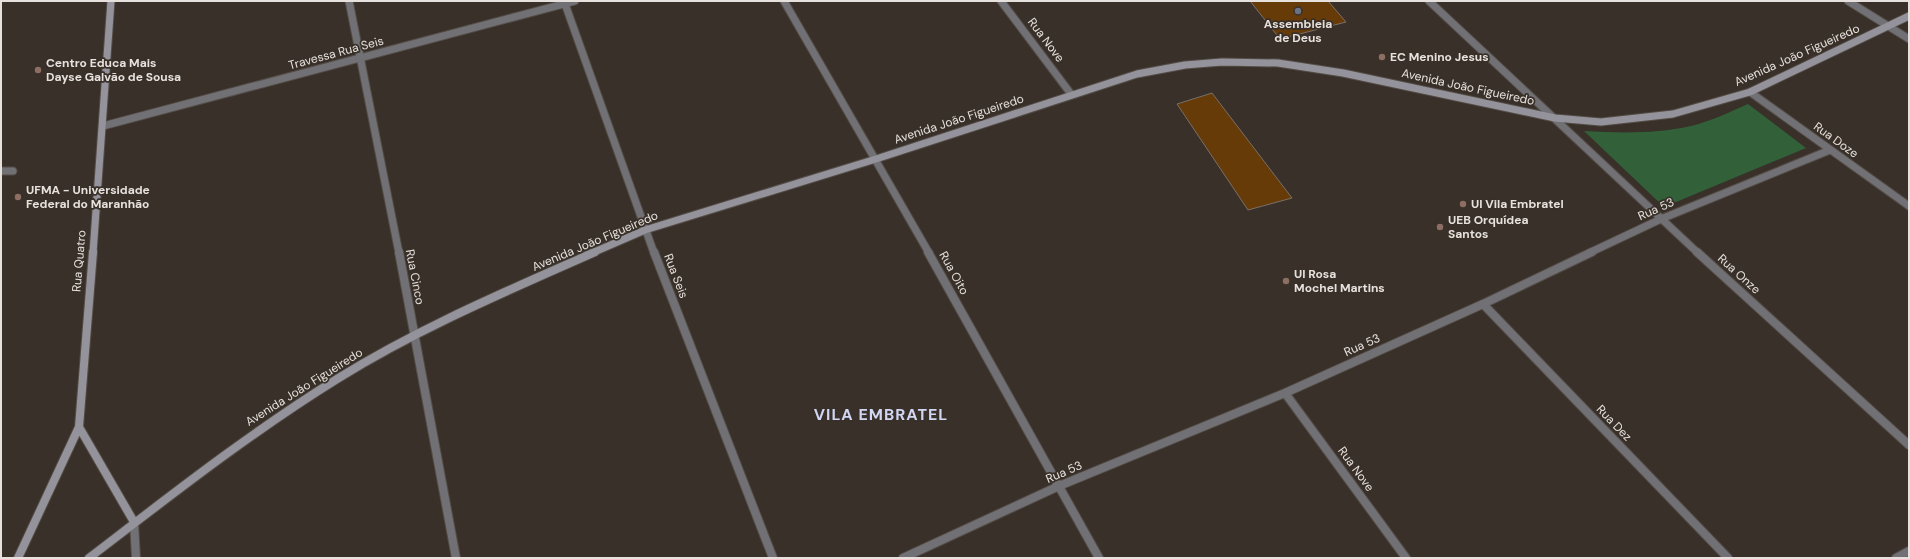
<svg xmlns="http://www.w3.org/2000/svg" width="1910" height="559" font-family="'DM Sans',sans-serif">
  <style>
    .green { fill: #326139 }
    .building { fill: #673b08; stroke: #7a7068 }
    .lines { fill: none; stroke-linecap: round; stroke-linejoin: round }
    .lane-casing { stroke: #544c46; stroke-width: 9 }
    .street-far1-casing { stroke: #544c46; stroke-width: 9 }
    .street-casing { stroke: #544c46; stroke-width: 10 }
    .secondary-far1-casing { stroke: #544c46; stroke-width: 9 }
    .secondary-casing { stroke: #544c46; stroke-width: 10 }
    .lane { stroke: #717075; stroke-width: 7 }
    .street-far1 { stroke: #717075; stroke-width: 7 }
    .street { stroke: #717075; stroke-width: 8 }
    .secondary-far1 { stroke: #94939b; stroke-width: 7 }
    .secondary { stroke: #94939b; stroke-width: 8 }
    .worship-dot { fill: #6b7280; stroke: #383029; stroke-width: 1.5 }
    .education-dot { fill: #8d6e63; stroke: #383029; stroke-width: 1.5 }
    .labels { text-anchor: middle; stroke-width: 3.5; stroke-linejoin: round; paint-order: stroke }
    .poi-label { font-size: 12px; font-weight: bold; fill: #e7e1dd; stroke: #383029; text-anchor: start }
    .street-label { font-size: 12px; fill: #e7e1dd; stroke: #383029 }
    .district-label { font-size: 16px; font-weight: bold; letter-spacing: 1px; fill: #d1d6f3; stroke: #383029 }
  </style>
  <rect width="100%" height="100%" fill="#383029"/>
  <path class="green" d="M1748,104L1806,148L1664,207L1584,131C1620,133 1655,134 1691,126C1711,121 1730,112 1748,104Z"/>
  <path class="building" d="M1250,1H1328L1346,22L1280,39Z
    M1212,93L1292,198L1248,210L1177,104Z"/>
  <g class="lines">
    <defs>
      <path id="lane" d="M1,171H13"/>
      <path id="street-far1" d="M349,1L399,253
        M564,1L654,253
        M784,1L929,253
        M1001,1L1071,94
        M1429,1L1698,253
        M1848,1L1909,39
        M1750,92L1909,206
        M103,126L575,1
        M1589,253L1661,219L1830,150"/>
      <path id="street" d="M399,252L456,558
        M654,252L773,558
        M928,252L1099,558
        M1697,252L1909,445
        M1483,304L1728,558
        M1285,393L1406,558
        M134,522L136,558
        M903,558L1059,486L1285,393L1483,304L1592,252
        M1896,558L1909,551"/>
      <path id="secondary-far1" d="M93,253L111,1
        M592,253L645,230L876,159L1137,74L1185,65L1222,62L1278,63L1343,73L1555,118L1601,122L1673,114L1750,92L1909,16"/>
      <path id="secondary" d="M79,427L134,522
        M18,558L79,427L93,252
        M89,558C170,496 250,433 337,379C419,328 507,291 595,252"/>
    </defs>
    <use href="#lane" class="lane-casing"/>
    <use href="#street-far1" class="street-far1-casing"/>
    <use href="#street" class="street-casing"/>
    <use href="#secondary-far1" class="secondary-far1-casing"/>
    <use href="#secondary" class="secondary-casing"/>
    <use href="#lane" class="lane"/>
    <use href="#street-far1" class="street-far1"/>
    <use href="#street" class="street"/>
    <use href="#secondary-far1" class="secondary-far1"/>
    <use href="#secondary" class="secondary"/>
  </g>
  <circle class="worship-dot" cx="1298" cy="11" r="4"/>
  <g class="education-dot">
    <circle cx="1382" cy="57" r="4"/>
    <circle cx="38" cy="70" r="4"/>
    <circle cx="18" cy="197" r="4"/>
    <circle cx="1463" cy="204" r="4"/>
    <circle cx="1440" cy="227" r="4"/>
    <circle cx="1286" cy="281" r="4"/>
  </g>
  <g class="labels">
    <g class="poi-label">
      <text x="1298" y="28" text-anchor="middle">Assembleia<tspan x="1298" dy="14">de Deus</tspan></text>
      <text x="1390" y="61">EC Menino Jesus</text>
      <text x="46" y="67">Centro Educa Mais<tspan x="46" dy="14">Dayse Galvão de Sousa</tspan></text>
      <text x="26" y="194">UFMA - Universidade<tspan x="26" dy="14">Federal do Maranhão</tspan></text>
      <text x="1471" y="208">UI Vila Embratel</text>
      <text x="1448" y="224">UEB Orquídea<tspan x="1448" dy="14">Santos</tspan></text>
      <text x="1294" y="278">UI Rosa<tspan x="1294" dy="14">Mochel Martins</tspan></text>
    </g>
    <g class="street-label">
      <text transform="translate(1046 40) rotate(53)" y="4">Rua Nove</text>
      <text transform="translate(336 53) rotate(-15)" y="4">Travessa Rua Seis</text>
      <text transform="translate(1797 55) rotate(-24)" y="4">Avenida João Figueiredo</text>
      <text transform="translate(1468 87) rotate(12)" y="4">Avenida João Figueiredo</text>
      <text transform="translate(959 119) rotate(-18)" y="4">Avenida João Figueiredo</text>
      <text transform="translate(1836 140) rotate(36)" y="4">Rua Doze</text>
      <text transform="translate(1656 209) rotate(-24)" y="4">Rua 53</text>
      <text transform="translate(595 241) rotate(-23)" y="4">Avenida João Figueiredo</text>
      <text transform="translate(79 261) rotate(-85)" y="4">Rua Quatro</text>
      <text transform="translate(954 273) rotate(61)" y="4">Rua Oito</text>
      <text transform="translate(1739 274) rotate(42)" y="4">Rua Onze</text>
      <text transform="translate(676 276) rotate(69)" y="4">Rua Seis</text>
      <text transform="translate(415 277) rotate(79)" y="4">Rua Cinco</text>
      <text transform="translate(1362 345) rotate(-24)" y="4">Rua 53</text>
      <text transform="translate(304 387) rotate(-32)" y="4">Avenida João Figueiredo</text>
      <text transform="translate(1614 423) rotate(46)" y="4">Rua Dez</text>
      <text transform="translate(1356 469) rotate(54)" y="4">Rua Nove</text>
      <text transform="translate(1064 472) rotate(-23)" y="4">Rua 53</text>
    </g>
    <g class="district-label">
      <text x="881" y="420">VILA EMBRATEL</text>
    </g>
  </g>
  <rect width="1910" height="559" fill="none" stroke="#e7e1dd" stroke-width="4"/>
</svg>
